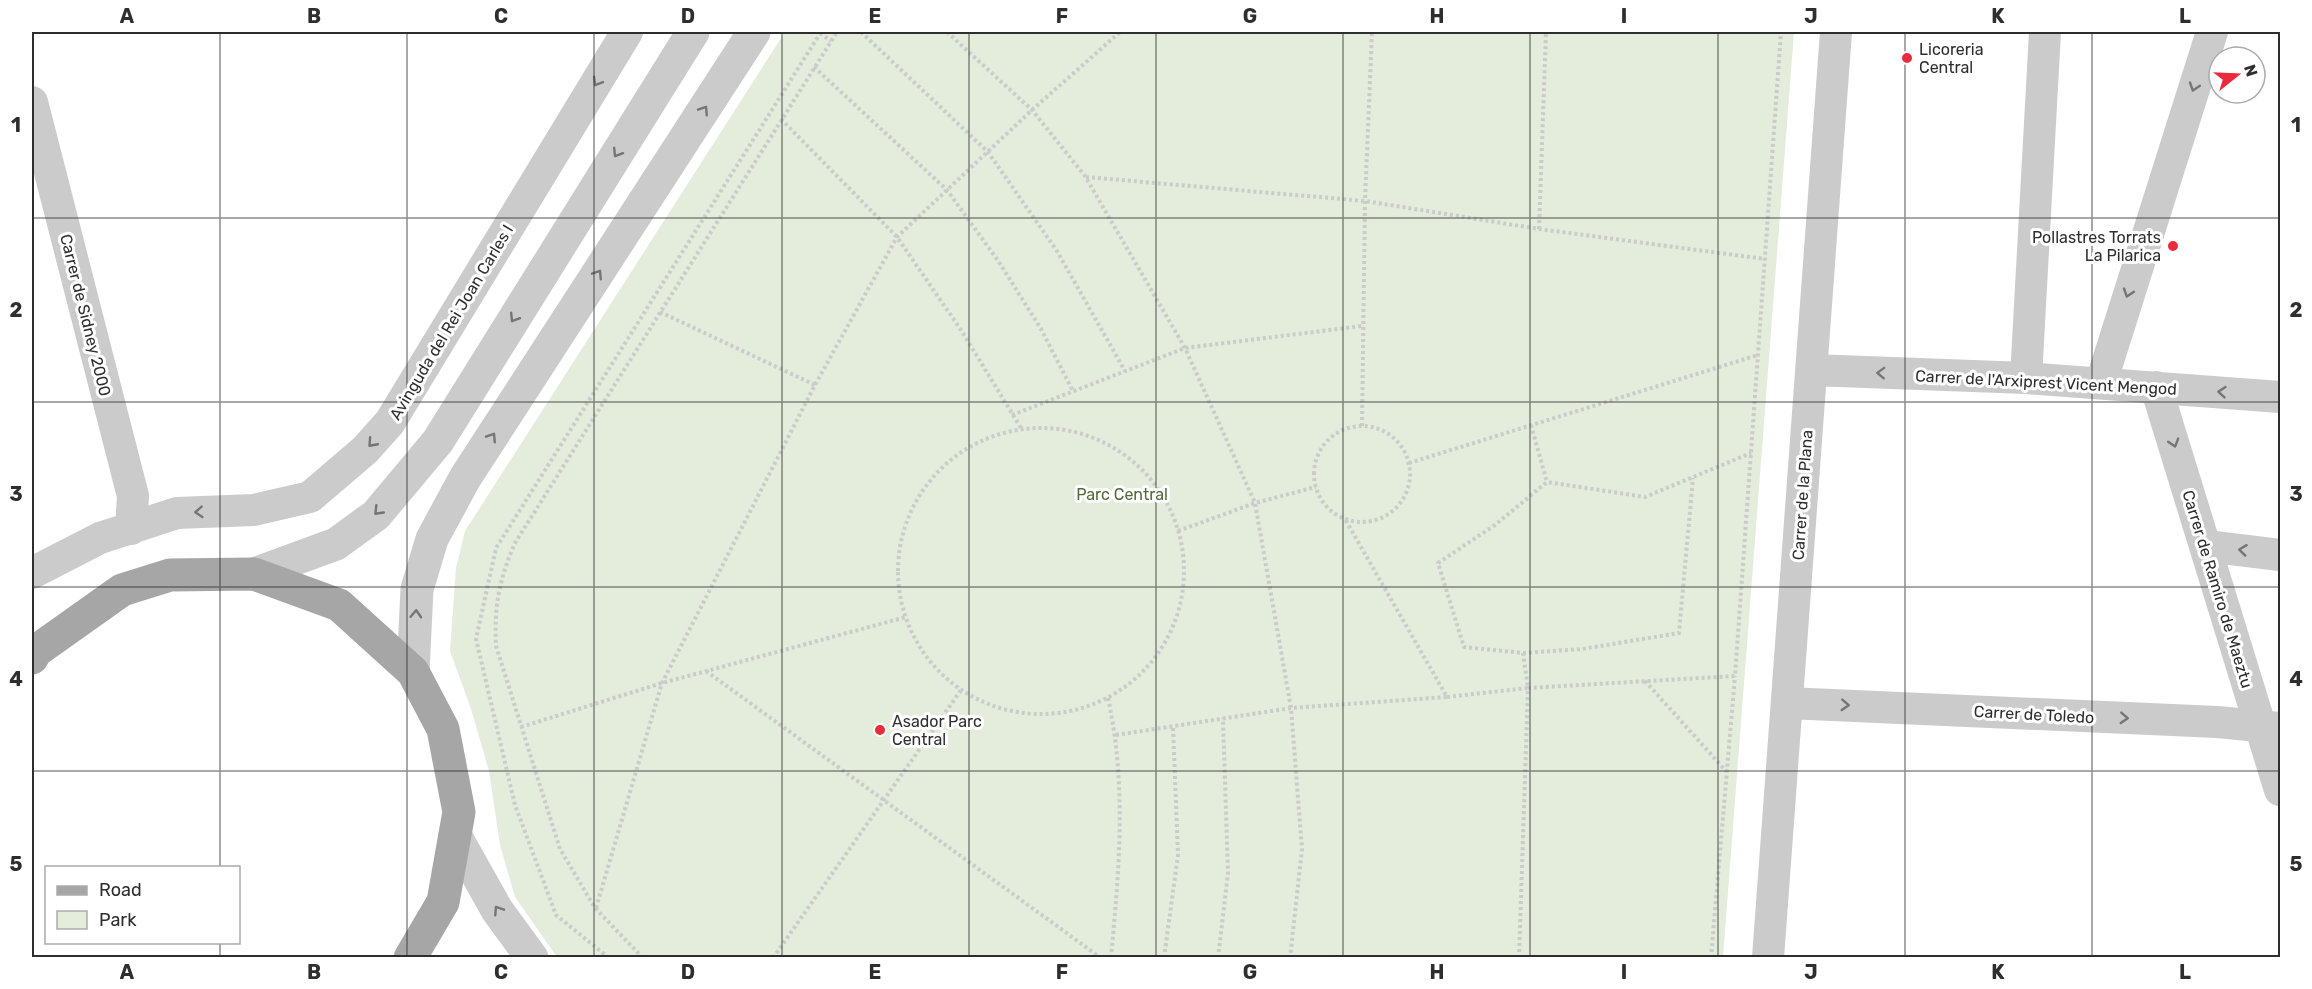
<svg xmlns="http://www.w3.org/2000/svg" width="2312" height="989" font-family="Rubik,sans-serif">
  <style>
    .green { fill: #e4ecdb }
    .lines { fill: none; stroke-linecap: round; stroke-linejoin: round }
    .path { stroke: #cbcbcb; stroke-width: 4; stroke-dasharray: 3 3; stroke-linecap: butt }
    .minor { stroke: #cbcbcb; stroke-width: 32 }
    .tertiary { stroke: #cbcbcb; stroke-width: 33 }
    .primary { stroke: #a6a6a6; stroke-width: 33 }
    .oneway { stroke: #757575 }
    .grid { fill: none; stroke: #2e2e2e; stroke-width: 1.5; stroke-opacity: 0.55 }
    .poi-dot { fill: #eb2a3b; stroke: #fff; stroke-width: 2 }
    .labels { text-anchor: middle; stroke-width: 6; stroke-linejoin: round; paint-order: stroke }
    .poi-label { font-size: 16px; fill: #2e2e2e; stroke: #fff; text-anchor: start }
    .street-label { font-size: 16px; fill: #2e2e2e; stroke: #fff }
    .park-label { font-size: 16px; fill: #526b3a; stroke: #fff }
    .neatline { fill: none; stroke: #2e2e2e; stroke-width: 2 }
    .grid-label { font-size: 20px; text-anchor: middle; font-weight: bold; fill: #2e2e2e }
  </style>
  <rect width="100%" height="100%" fill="#fff"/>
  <path class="green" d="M785,32H1794L1723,957H557L515,897L500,845L489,771L471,709L450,651L456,568L465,531Z"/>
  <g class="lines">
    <path class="path" d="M861,32L988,152L1057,251L1125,371
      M947,32L1032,110L1085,176L1185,348L1255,503L1291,708L1302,849L1290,958
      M820,33L831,41
      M814,67L947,190L999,262L1041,329L1073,391
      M781,119L897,237L961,330L1021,428
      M1086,177L1365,201L1539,229L1765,259
      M1539,229L1546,32
      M660,312L815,385
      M1012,415L1185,348L1362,326
      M1531,425L1547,482
      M1362,426L1365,201L1372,32
      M1314 474a48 48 0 1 1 96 0a48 48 0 1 1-96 0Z
      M898 571a143 143 0 1 1 286 0a143 143 0 1 1-286 0Z
      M1409,463L1758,355
      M1178,531L1255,503L1316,487
      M1523,653L1582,649L1679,633L1693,478
      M706,671L1101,958
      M1645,681L1726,771
      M1447,697L1528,688L1523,653L1464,647L1438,563L1495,525L1547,482L1645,497L1751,453
      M1108,698C1127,785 1119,870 1111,958
      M521,727L662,683L906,617
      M1116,735L1291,708L1447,697L1345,519
      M596,908L662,683L815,385L897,237L1032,110L1120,32
      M609,958L556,915L515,805L476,639L496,548L821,32
      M643,958L595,908L560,849L496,646C494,606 499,580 515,543L837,32
      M773,958L961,690
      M1164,958L1178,855L1173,726
      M1218,958L1228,873L1223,718
      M1519,958L1528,688L1735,676L1781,32
      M1711,958L1735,676"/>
    <path class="minor" d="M32,102L133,496L131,529
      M1812,370L2026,378L2280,397
      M2026,378L2045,32
      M2101,383L2212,32
      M2156,387L2280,790
      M2206,546L2280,555
      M32,573L100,538L177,513L254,510L310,497L365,450L390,422L627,32
      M1787,703L2217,722L2280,728
      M1768,958L1836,32"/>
    <path class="tertiary" d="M254,574L336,544L376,515L438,441L693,32
      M413,672L417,589L432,539L465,478L754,32
      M455,835L497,910L532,958"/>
    <path class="primary" d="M32,658L36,651L122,590L170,575L254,574L339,605L413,672L443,729L459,812L443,902L410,958"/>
  </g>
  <defs><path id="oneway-chevron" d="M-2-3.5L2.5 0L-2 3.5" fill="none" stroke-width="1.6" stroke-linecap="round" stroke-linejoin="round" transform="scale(1.5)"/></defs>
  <g class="oneway">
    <use href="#oneway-chevron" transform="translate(597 82) rotate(121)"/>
    <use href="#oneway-chevron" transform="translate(2194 87) rotate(108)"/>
    <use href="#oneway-chevron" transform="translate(704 110) rotate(-57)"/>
    <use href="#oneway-chevron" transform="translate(617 153) rotate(122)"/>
    <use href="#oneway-chevron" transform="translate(598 274) rotate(-57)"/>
    <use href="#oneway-chevron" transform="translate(2128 293) rotate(108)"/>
    <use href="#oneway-chevron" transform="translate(514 318) rotate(122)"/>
    <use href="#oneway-chevron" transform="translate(1881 373) rotate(-178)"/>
    <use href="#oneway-chevron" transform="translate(2222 392) rotate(-175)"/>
    <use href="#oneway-chevron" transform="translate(492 437) rotate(-57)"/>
    <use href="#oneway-chevron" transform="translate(372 443) rotate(132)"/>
    <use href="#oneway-chevron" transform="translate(2174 443) rotate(73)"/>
    <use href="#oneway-chevron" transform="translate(378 511) rotate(134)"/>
    <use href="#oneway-chevron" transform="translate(199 512) rotate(176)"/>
    <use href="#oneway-chevron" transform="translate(2243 550) rotate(-173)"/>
    <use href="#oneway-chevron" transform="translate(416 614) rotate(-87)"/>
    <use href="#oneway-chevron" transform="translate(1845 705) rotate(3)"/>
    <use href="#oneway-chevron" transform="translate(2124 718) rotate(3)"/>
    <use href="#oneway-chevron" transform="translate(498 910) rotate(-123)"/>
  </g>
  <path class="grid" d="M220,32V868M407,32V958M594,32V958M782,32V958M969,32V958M1156,32V958M1343,32V958M1530,32V958M1718,32V958M1905,32V958M2092,32V958M32,218H2280M32,402H2280M32,587H2280M32,771H2280M220,942V958"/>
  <g class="poi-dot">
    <circle cx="1907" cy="58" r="6"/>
    <circle cx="2173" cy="246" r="6"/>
    <circle cx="880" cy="730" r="6"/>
  </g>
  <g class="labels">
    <g class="poi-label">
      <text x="1919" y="55">Licoreria<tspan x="1919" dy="18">Central</tspan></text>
      <text x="2161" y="243" text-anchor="end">Pollastres Torrats<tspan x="2161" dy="18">La Pilarica</tspan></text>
      <text x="892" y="727">Asador Parc<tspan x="892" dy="18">Central</tspan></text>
    </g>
    <g class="street-label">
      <text transform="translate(86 315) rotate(76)" y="6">Carrer de Sidney 2000</text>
      <text transform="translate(451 322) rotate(-59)" y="6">Avinguda del Rei Joan Carles I</text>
      <text transform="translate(2046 382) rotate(3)" y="6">Carrer de l'Arxiprest Vicent Mengod</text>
      <text transform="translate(1802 495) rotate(-86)" y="6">Carrer de la Plana</text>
      <text transform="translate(2218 589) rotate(73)" y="6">Carrer de Ramiro de Maeztu</text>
      <text transform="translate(2034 714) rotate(3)" y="6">Carrer de Toledo</text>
    </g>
    <g class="park-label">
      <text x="1122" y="500">Parc Central</text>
    </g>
  </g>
  <rect width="2312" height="989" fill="none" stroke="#ffffff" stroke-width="66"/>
  <rect x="45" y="866" width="195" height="78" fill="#ffffff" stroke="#ababab" stroke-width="1.5"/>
  <rect x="57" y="886" width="30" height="9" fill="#a6a6a6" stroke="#ababab" stroke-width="1.5"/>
  <text x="99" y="896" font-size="18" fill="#2e2e2e">Road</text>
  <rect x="57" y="911" width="30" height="18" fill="#e4ecdb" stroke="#ababab" stroke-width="1.5"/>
  <text x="99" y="926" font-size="18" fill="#2e2e2e">Park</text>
  <g transform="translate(2237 75) rotate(72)"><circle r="28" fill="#ffffff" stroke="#ababab" stroke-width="1.5"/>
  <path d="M0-4.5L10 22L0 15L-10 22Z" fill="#eb2a3b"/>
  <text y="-9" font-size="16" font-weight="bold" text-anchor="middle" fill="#2e2e2e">N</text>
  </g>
  <rect x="33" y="33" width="2246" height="923" class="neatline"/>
  <g class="grid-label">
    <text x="127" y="23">A</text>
    <text x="314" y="23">B</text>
    <text x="501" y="23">C</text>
    <text x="688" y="23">D</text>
    <text x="875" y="23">E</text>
    <text x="1062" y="23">F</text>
    <text x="1250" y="23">G</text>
    <text x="1437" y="23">H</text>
    <text x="1624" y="23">I</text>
    <text x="1811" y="23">J</text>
    <text x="1998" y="23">K</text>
    <text x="2185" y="23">L</text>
    <text x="16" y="132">1</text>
    <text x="2296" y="132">1</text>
    <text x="16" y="317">2</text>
    <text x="2296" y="317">2</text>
    <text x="16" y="501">3</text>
    <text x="2296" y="501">3</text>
    <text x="16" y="686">4</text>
    <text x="2296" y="686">4</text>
    <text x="16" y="871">5</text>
    <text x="2296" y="871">5</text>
    <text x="127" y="979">A</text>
    <text x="314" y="979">B</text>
    <text x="501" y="979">C</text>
    <text x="688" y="979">D</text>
    <text x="875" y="979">E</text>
    <text x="1062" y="979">F</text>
    <text x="1250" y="979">G</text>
    <text x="1437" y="979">H</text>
    <text x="1624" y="979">I</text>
    <text x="1811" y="979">J</text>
    <text x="1998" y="979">K</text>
    <text x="2185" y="979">L</text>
  </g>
</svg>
